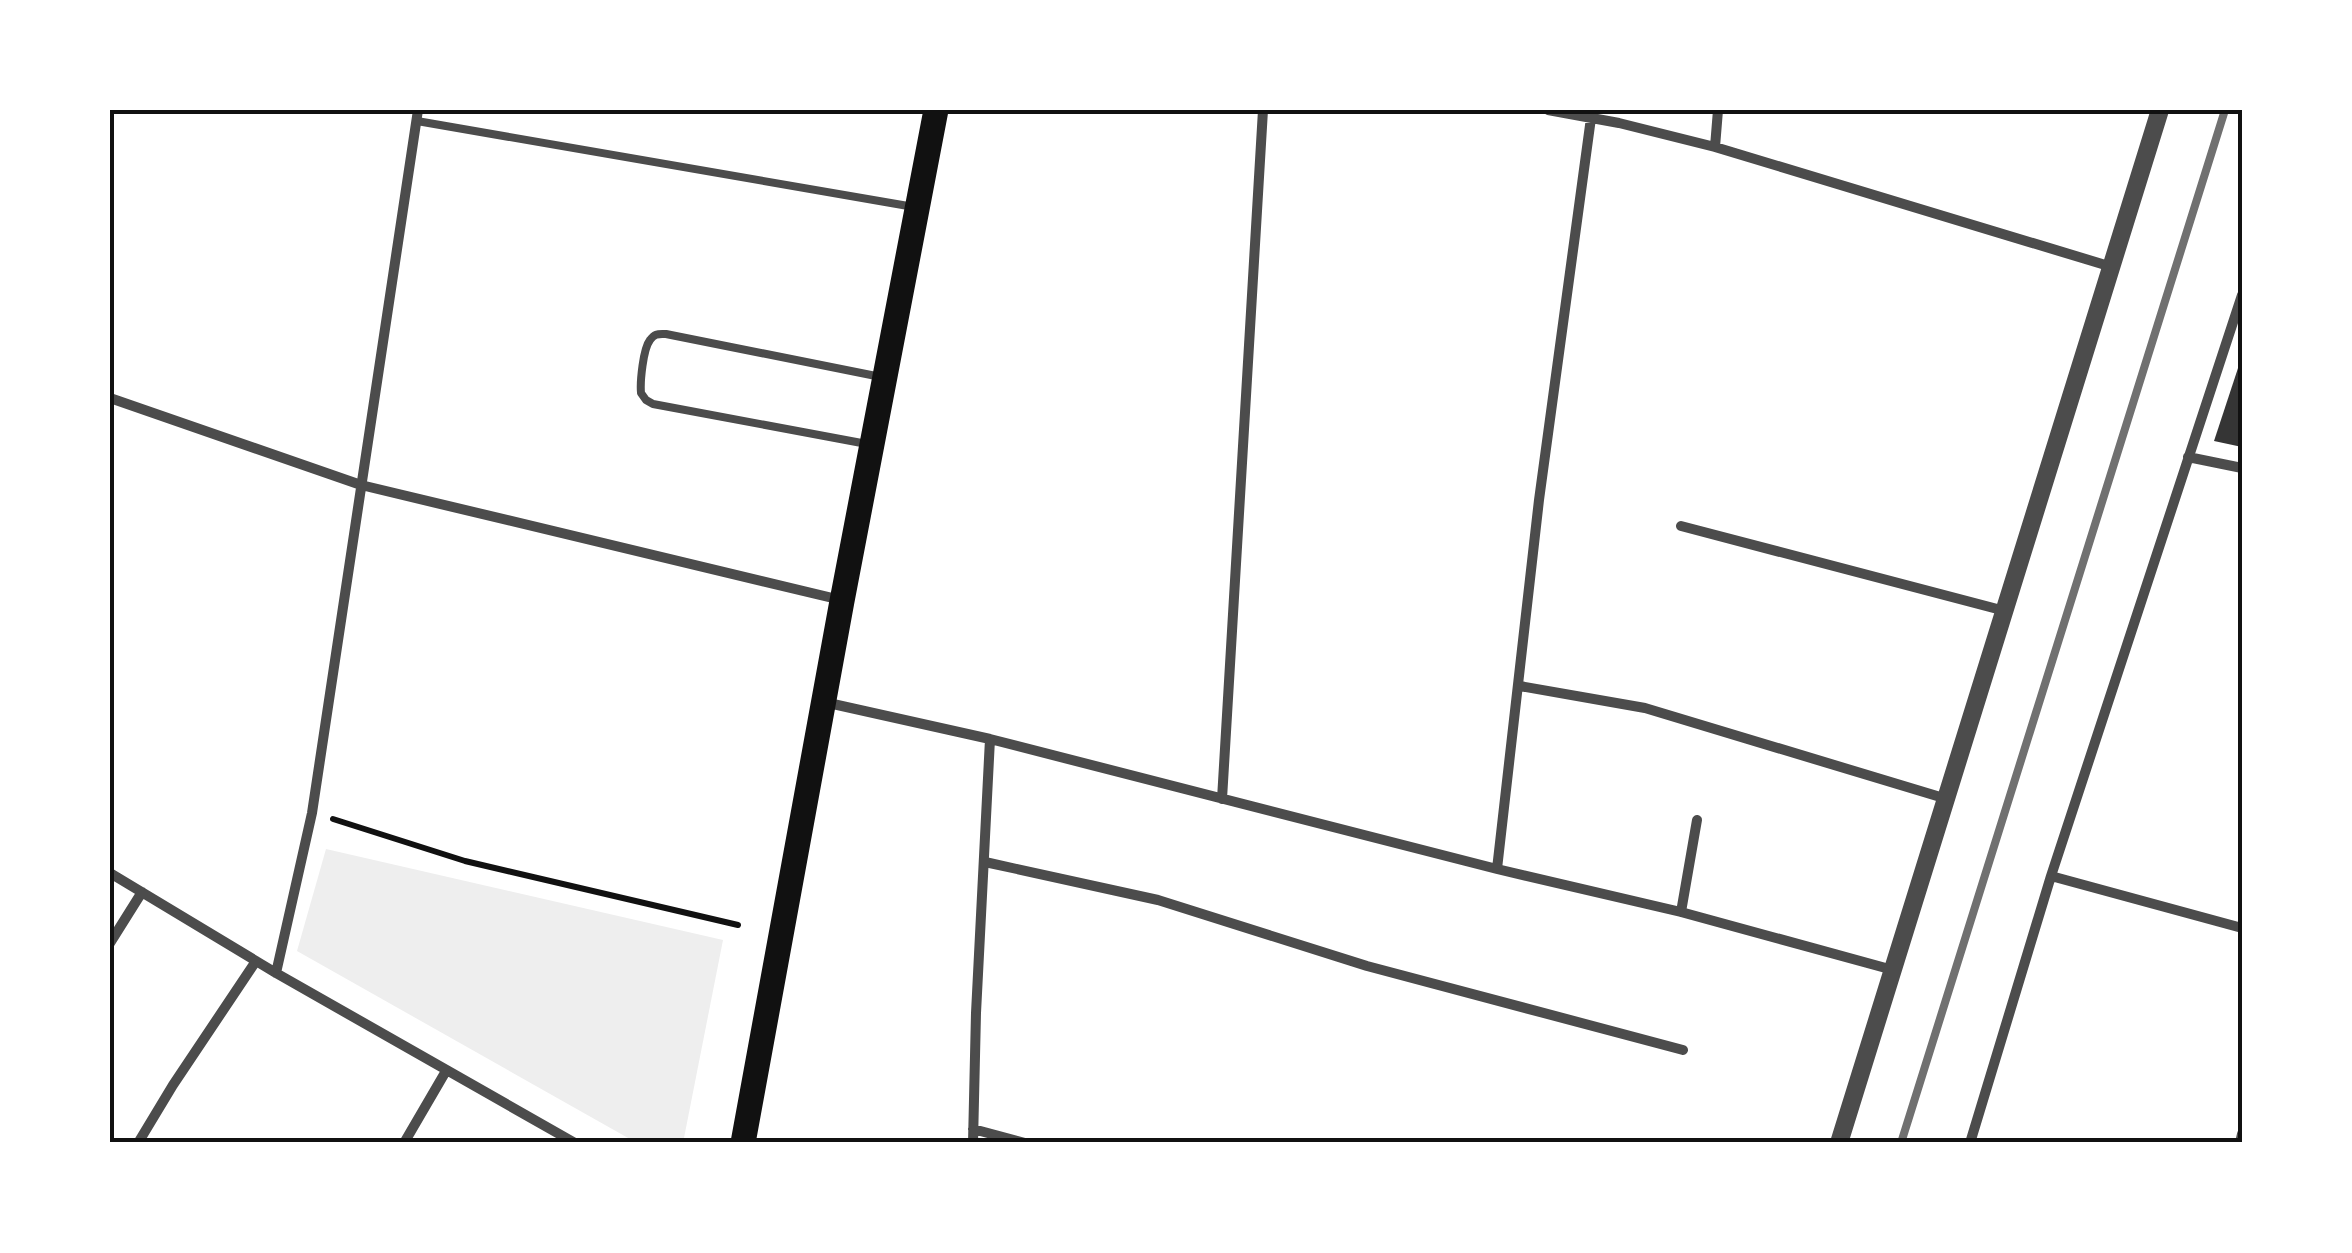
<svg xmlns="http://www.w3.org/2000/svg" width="2352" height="1253" font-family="'DejaVu Sans',sans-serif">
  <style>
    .green { fill: #eee }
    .building { fill: #353535 }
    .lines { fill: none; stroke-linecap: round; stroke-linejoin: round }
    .path { stroke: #111; stroke-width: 6 }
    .service { stroke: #4c4c4c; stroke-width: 8 }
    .minor { stroke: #4c4c4c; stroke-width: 10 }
    .tertiary { stroke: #4c4c4c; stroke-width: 18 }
    .primary { stroke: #111; stroke-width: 25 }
    .rail { stroke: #707070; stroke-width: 8 }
    .neatline { fill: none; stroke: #111; stroke-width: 4 }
  </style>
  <rect width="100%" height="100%" fill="#fff"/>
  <path class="green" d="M326,849L723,940L683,1143H637L297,951Z"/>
  <path class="building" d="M2241,359H2242V447L2214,441Z"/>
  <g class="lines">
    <path class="path" d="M333,819L465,861L738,925"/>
    <path class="service" d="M417,121L914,207
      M867,444L653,404L646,400L641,393C640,382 643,349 650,340C655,333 658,334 666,334L881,377"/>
    <path class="minor" d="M1548,110L1619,123L1715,147L2112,267
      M1715,147L1718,110
      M110,398L361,485L841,600
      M2188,457L2242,468
      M1681,526L2005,611
      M1520,686L1645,708L1947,799
      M824,702L990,739L1497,869L1681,912L1893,970
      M1222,799L1263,110
      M985,862L1158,900L1367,966L1683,1050
      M1497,869L1539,500L1591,118
      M110,873L276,973L575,1143
      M2051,876L2242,928
      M1681,912L1697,820
      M110,943L142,892
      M276,973L312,813L418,110
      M973,1129L1025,1143
      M138,1143L173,1085L256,961
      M404,1143L446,1071
      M973,1143L976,1013L990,739
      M1970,1143L2051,876L2242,295
      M2240,1143L2242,1134"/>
    <path class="tertiary" d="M1839,1143L2160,110"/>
    <path class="primary" d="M743,1143L842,601L936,110"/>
    <path class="rail" d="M1901,1143L2225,110"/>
  </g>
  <rect width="2352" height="1253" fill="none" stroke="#ffffff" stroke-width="225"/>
  <rect x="112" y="112" width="2128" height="1028" class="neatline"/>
</svg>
